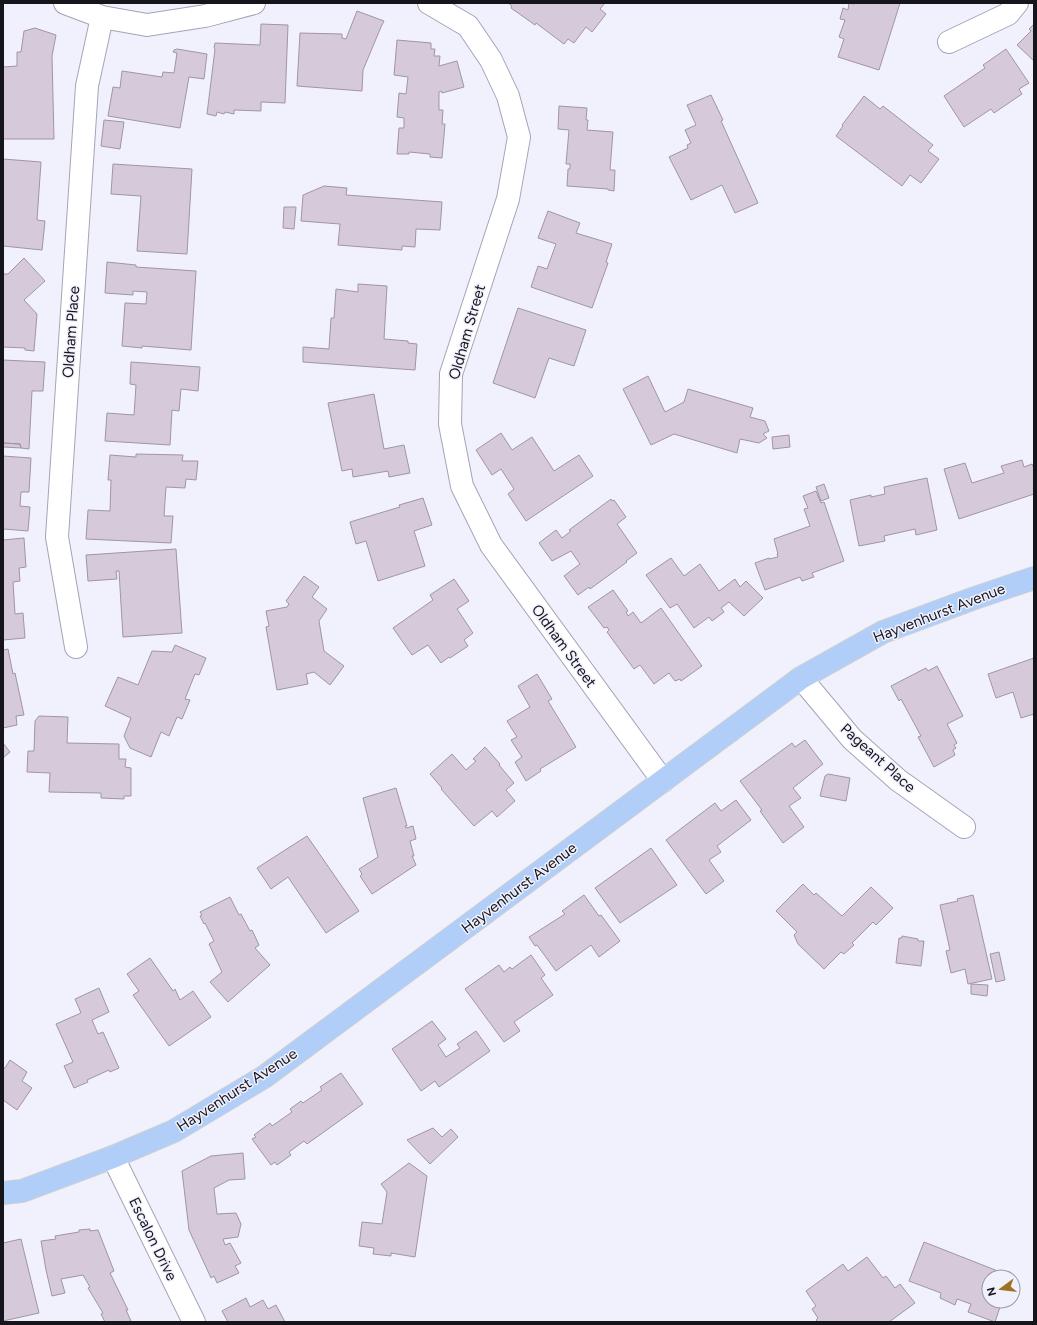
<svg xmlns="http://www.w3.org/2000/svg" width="1037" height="1325" font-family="Figtree,sans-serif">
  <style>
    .building { fill: #d6c9da; stroke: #a095a5 }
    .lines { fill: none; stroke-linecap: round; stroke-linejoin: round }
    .minor-casing { stroke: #a5a4b7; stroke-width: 24 }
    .major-casing { stroke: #d0d0d2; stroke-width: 24 }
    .minor { stroke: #fff; stroke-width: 22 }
    .major { stroke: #b0cef8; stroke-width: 22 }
    .labels { text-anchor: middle; stroke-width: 3; stroke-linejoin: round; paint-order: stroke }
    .street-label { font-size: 15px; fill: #16151c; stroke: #f1f1fd }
  </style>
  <rect width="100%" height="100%" fill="#f1f1fd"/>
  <path class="building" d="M508,3H605L600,9L606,14L592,32L586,27L574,43L568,39L564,44L536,23L535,25L511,8L512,6Z
    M849,3L854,4L855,3H900L879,70L838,57L844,39L839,37L845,20L840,19L843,8L848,10Z
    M357,11L384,21L381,27L363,70L362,91L297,86L300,33L342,34V38L346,39Z
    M261,24L288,25L285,103L261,102V111L234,110V114L225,112L224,114L217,112L216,116L207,114L215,49L214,48L215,43L260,45Z
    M1034,24V61L1017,45L1031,31L1029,29Z
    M35,28L56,35L52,56L54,139H3V67L17,66V52H21L24,31Z
    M397,40L431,43V49H435L434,56H440L439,66L457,61L464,87L442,93L441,91L439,92V110H443L442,124H445L442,158L430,157V154L409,152V154H397L399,128H404V118L397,117L399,93L406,94L408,77L394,75Z
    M177,49L207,54L204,79L189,77L180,128L108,116L113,87L120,88L122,71L162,77L163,72L174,73L177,53L173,52L174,50Z
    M1006,49L1029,83L1019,89L1022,94L994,113L991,109L964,127L944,96L985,68L983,65Z
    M711,95L723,120L721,121L758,203L735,213L722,185L691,200L669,157L688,148L687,145L691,143L685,130L696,125L687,105Z
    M864,96L880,109L883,106L933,145L928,151L939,159L921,183L910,175L902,186L836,136L843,126L842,125Z
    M559,106L587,108L586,120H588L587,130L613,132L610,170H615L614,191L608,190V189L567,186L568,169H570V164H566L569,130L558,129Z
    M104,120L124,122L120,149L101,146Z
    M3,159L41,162L37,220L45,221L42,250L3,246Z
    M113,164L192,169L187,254L137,251L141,196L111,194Z
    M324,186L347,188L346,195L442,202L440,230L416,229L415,247L402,246V250L338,245L340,224L301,221L303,195Z
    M284,207H296L294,229L283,228Z
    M548,211L580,223L576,233L612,244L606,262L608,263L592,308L531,287L538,266L547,269L556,244L538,238Z
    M24,258L45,281L24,300L37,314L34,351L25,350V348L3,347V274H8Z
    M107,262L136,265V267L196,271L191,350L142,346V348L122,346L125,303L146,304L147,292L133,291V295L105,293Z
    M358,284L387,286L384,339L408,341V343L417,344L415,370L303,362V347L329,349L331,318H334L336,289L358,292Z
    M518,308L586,330L574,366L549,358L535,398L493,383Z
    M3,360L45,362L43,391H32L29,449L21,448L20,444L3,443Z
    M131,362L200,367L198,391L181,389L179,411L172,410L170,445L105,441L107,413L134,415L136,385L130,384Z
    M648,376L665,412L684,402L688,389L753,408L750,417L765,421L769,431L763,434L767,438L759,443L740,439L737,453L674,434L651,445L623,389Z
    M374,394L384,449L404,445L410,473L389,477L388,471L353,477L352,469L342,471L328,403Z
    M501,433L512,450L532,437L554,471L579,455L593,476L526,521L508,494L514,489L501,469L492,475L476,450Z
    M789,435L790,447L773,449L772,437Z
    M3,443L20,444L21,448L3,447Z
    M136,454L183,455L182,461H198L196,480L186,479L185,488L166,487L164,516H173L171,543L86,539L88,510L110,511L111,480H108L110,455L136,457Z
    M3,456L31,458L29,492H21L20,506L30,507L28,531L4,529L3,532Z
    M1022,460L1024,467L1032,464L1034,469V494L959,519L944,469L965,463L972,483L1004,473L1001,466Z
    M927,478L937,530L916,535L915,529L884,536L885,541L859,546L850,500L871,495V497L885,494L884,487Z
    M824,484L829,498L821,501L816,487Z
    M816,491L821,503L824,502L844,561L812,573L814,577L802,581L800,577L765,590L755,563L769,558V559L778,557L777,554H778L774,539L810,526L804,509L808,508L803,496Z
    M423,498L432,525L414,531L425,566L378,581L366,541L356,544L350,522L400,507L399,505Z
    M611,499L612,501L614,500L626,517L617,524L637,553L626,561L627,562L590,589L589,587L578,595L564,576L580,564L571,551L552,561L539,543L556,530L562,538L571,531L569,530Z
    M24,538L26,567L19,568L20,581L13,582L15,614L23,613L25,638L3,640V540Z
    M176,549L182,633L123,637L119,571H116L117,579L88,581L86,555Z
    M671,558L684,576L700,564L719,591L735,579L740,587L746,581L763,598L744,616L729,602L721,608L724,612L712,621L709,617L694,628L677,604L670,608L646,575Z
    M304,576L319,587L312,597L327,609L319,621L324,651L344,666L330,685L314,672L306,674L308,684L277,690L266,627L269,626L266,611L287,607L289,604L286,601Z
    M454,579L469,601L457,609L473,633L464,640L468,646L450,658L449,657L441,663L428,645L412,655L393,628L433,600L430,595Z
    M613,590L628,611L626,612L628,616L633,612L641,623L661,608L702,666L681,681L680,679L675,681L669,673L654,684L640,665L634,669L607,632L609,630L607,627L604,628L588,607Z
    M175,645L206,658L199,675L195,674L185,699L190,700L182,719L177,717L169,736L161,732L151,757L130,748L124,736L131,718L105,706L118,677L138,685L152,651L172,652Z
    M8,649L13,674L15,673L24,715L16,716L17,725L3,728V650Z
    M1034,658V714L1021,718L1013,692L996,698L988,674Z
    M937,666L963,716L947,724L957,743L954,745L956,748L953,750L955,755L934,767L918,737L921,736L901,699L899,701L891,686L926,668L928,671Z
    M537,674L552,699L548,701L576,747L540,769L541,771L526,781L515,762L522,757L511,740L517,737L507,721L530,707L518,686Z
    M39,716L68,717L67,743L119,744V759H126L125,767L131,768V796H124V799L101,798V793L49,792L50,773L27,772L28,751H34L35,721Z
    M805,740L823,764L793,788L801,798L789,806L804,827L783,843L760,811L762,810L740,781L792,743L795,747Z
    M3,743L10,752L3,758Z
    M485,747L500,764L499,765L514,783L506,790L515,801L497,817L492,811L474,826L441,789L442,788L430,774L452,754L466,770L476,761L473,759Z
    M828,774L850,778L846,801L820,796L825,776Z
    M396,788L407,826H405L406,828L413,826L416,839L410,841L414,856H412L416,865L372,894L360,876L362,874L359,869L378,857L363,798Z
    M736,800L751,820L717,846L721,852L709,860L724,881L706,894L666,840L715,803L721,811Z
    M307,836L359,911L326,933L288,877L271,889L257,868Z
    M651,848L677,885L620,923L595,888Z
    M803,884L814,895L816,893L842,916L871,887L893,908L876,925L873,922L852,943L854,945L844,954L841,952L824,969L798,944L794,935L797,932L776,911Z
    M584,895L599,916L601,915L620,941L599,957L591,945L556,971L537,945L535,946L529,937L565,914L562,911Z
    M973,895L992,979L968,984L965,969L951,973L946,951L950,950L940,905L958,901L957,899Z
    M230,897L239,915L241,914L250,931L252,930L259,945L255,948L270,965L228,1002L210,982L222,972L209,944L214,941L205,923L204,924L200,916L202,915L200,912Z
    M902,936L918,939V941H924L921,966L896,963L899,938H902Z
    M999,952L1005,980L996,982L990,954Z
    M531,955L545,975L541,978L553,995L514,1022L520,1031L504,1042L465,989L499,965L504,972L510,967L512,969Z
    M150,958L173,991L175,989L180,1000L193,991L211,1017L169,1046L133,995L139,991L127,974Z
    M971,984L988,985L987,996L971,994Z
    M99,988L109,1012L92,1020L98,1034L103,1032L119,1068L110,1072L109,1070L87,1080L88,1082L74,1088L64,1066L73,1062L56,1024L81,1013L75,999Z
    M432,1021L446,1039L438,1045L446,1057L460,1048L457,1044L476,1031L490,1051L439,1087L435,1081L421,1091L392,1049Z
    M10,1060L27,1072L22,1081L32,1088L17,1110L3,1100V1068H5Z
    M341,1073L363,1104L307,1144L304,1141L289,1152L291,1155L277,1165L275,1162L271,1165L252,1139L256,1137L254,1135L270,1123L272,1126L292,1112L290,1109L301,1101L303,1103L322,1090L320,1087Z
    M433,1128L442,1137L451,1129L458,1137L430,1164L407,1140Z
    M243,1153L245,1179L229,1180L214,1188L217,1214L236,1213L241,1224L238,1237L223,1239L225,1245L230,1243L241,1263L235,1266L239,1273L217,1283L214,1276L211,1278L189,1230L182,1171L211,1156Z
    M409,1163L427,1176L415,1257L391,1253V1256L373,1254L374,1248L359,1246L362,1222L382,1224L387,1192L381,1184Z
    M90,1229V1231L98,1230L114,1271L110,1273L128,1310H126L131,1321L129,1322H105L101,1314L103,1313L88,1288L90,1287L83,1275L61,1279L65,1293L52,1296L46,1270L41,1241L56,1239L55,1236L79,1232V1230Z
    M21,1239L39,1313L3,1321V1243Z
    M924,1242L1008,1275L1007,1277H989V1301H1002L995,1322L968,1312L971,1304L957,1299L955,1305L940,1298L941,1293L909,1281Z
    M867,1257L883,1278L886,1276L895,1288L900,1284L915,1303L889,1322H818L816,1320L818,1318L812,1309L816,1306L806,1291L843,1264L848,1271Z
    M246,1298L250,1307L263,1300L268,1309L276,1305L285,1322H228L222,1311Z"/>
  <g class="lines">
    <defs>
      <path id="minor" d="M65,3L102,17L147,25L205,16L254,3
        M429,3L468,26L491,60L508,96L519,137L508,199L451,374L450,424L462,486L491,545L663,781
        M949,42L1008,14L1017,3
        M76,647L57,537L87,86L102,17
        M801,678L852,739L898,780L964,827
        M113,1157L194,1322"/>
      <path id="major" d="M3,1193L22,1191L113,1157L174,1131L264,1077L801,678L883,632L972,599L1034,578"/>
    </defs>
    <use href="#minor" class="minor-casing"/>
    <use href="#major" class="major-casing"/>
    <use href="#minor" class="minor"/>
    <use href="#major" class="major"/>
  </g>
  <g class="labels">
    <g class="street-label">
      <text transform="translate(71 332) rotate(-86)" y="5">Oldham Place</text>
      <text transform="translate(467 332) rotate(-74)" y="5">Oldham Street</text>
      <text transform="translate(939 613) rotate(-21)" y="5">Hayvenhurst Avenue</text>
      <text transform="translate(564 646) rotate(54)" y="5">Oldham Street</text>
      <text transform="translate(878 758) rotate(42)" y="5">Pageant Place</text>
      <text transform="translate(519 888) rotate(-37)" y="5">Hayvenhurst Avenue</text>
      <text transform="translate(237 1090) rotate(-33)" y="5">Hayvenhurst Avenue</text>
      <text transform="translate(153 1239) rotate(64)" y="5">Escalon Drive</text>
    </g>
  </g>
  <rect width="1037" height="1325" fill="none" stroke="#16151c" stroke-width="8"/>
  <g transform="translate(1001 1289) rotate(255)"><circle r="19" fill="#f1f1fd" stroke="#9999a3"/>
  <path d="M0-3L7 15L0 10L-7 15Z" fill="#9f7223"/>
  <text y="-6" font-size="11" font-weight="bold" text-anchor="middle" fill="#16151c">N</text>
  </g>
</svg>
